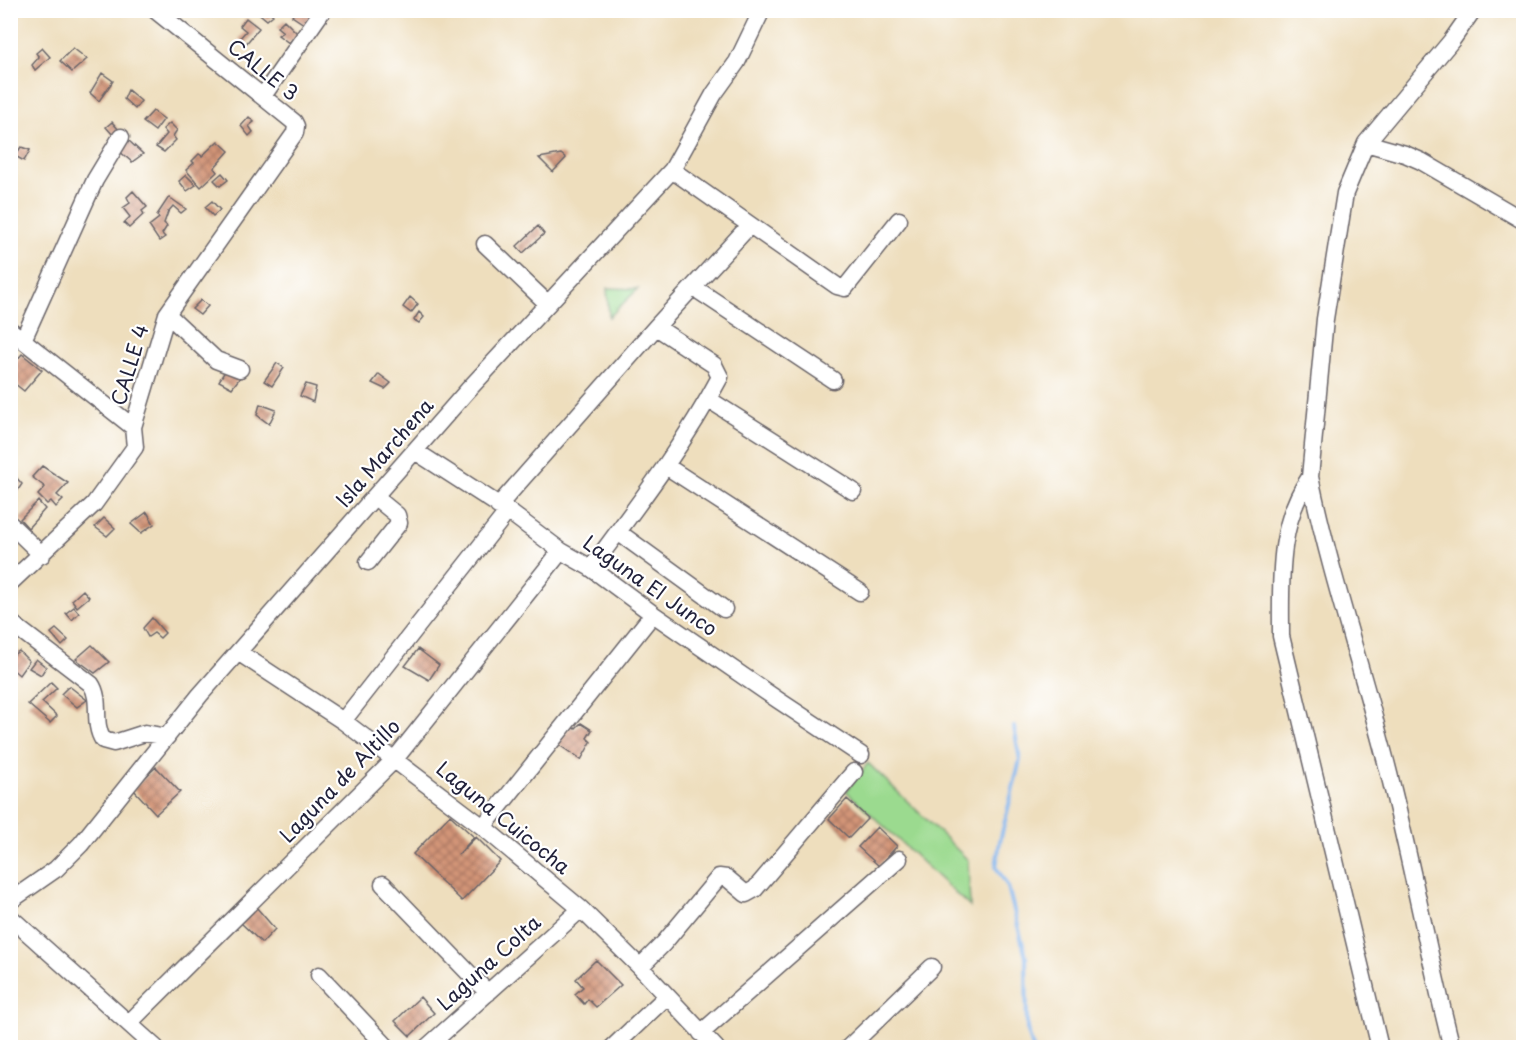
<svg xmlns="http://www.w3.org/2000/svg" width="1534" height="1058" font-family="'Playpen Sans',sans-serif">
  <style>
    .grass { fill: url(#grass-tufts); stroke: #5e7e65; stroke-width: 1.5 }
    .park { fill: #9bda8f; stroke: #5e7e65; stroke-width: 1.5 }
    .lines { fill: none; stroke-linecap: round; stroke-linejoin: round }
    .stream { stroke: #80b4ed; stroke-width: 4 }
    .building { fill: url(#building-cross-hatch) }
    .minor-casing { stroke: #696468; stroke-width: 19 }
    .minor { stroke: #fff; stroke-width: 16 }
    .labels { text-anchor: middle; stroke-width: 4.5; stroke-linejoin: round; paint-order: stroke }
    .street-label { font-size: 20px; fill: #22223b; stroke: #fff }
  </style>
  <defs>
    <pattern id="grass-tufts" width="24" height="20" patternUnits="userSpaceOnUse" patternTransform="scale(1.5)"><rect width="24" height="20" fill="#9bda8f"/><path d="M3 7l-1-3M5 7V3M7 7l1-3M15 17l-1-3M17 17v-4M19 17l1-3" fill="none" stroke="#85bb7c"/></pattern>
    <pattern id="building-cross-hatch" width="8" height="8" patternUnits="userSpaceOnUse" patternTransform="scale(1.5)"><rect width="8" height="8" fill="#d29477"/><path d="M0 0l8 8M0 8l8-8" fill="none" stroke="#aa7863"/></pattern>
  </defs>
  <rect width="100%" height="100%" fill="#fff"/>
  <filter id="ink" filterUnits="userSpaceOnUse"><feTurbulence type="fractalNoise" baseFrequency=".0167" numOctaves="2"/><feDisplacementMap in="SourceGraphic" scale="12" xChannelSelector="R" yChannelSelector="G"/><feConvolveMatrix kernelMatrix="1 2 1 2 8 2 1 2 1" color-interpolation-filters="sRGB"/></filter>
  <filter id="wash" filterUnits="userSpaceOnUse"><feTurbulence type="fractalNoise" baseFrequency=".008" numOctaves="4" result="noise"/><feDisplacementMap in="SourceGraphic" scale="24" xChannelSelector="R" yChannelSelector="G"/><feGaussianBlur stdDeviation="1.35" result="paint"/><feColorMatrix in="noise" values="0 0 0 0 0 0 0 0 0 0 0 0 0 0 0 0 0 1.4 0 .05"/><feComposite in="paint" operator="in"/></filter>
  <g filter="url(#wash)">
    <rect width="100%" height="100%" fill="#eedebd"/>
    <path class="grass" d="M607,288L638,289L609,317Z"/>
    <path class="park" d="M868,763L968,860L970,907L846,791Z"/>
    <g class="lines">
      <path class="stream" d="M1014,727L1020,760L1000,841L996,867L1008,887L1026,957L1027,1029L1033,1048"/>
    </g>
    <g id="blocks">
      <path class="building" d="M203,10H217L211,17Z
        M255,10H267L273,15L267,20Z
        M296,10H318L307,26L292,16Z
        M246,18L259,28L245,45L239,39L246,31L240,26Z
        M284,20L298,34L289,43L278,35L283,32L277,27Z
        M42,48L50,57L35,70L32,65L39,57L36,53Z
        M73,48L87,59L72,72L60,61Z
        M102,73L113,81L99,101L90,93Z
        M128,90L141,101L135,109L124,99Z
        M153,111L164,119L155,131L143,122Z
        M249,117L254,122L249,126L253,132L249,136L241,126Z
        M112,122L119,130L114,136L106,127Z
        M170,123L177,130L173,136L176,140L164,152L156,147L167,134L163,129Z
        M128,140L143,154L132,162L119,151Z
        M218,141L229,151L214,168L217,172L201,187L186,170L194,163L192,161L199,154L202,156Z
        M21,147L30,150L24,161L15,156Z
        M561,154L566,158L553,172L539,158Z
        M222,173L228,180L220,186L214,180Z
        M186,175L196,185L187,191L179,181Z
        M133,191L147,207L142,211L144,214L129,228L124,223L130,217L123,208L130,203L127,197Z
        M169,197L186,209L181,213L173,206L168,212L164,223L167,226L162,234L165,237L159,241L149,226L159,218L157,215Z
        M212,201L220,210L213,216L205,207Z
        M538,226L544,234L523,253L517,246Z
        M410,297L418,304L411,313L403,307Z
        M201,300L208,306L200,315L192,309Z
        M419,312L424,317L419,323L414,320Z
        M22,354L42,370L24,391L10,380V368Z
        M277,363L284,368L272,386L264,381Z
        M228,366L242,375L232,388L219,381Z
        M379,374L391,383L385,389L372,383Z
        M306,384L316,387L313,402L300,396Z
        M260,404L276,410L269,424L257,415Z
        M42,466L68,483L57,495L63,500L56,507L51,501L47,504L38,495L45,487L32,477Z
        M15,476L22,484L10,502V480Z
        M38,501L45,509L28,528L20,519Z
        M147,512L154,524L141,533L131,524Z
        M104,518L115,528L107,536L95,527Z
        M83,590L89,597L77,607L72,600Z
        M74,607L79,613L72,620L66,613Z
        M152,618L165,633L160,638L154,633L148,637L143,628Z
        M56,629L68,640L62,646L51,633Z
        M92,645L109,662L95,673L76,659Z
        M418,649L439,665L429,680L405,666Z
        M19,651L29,661L19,675L10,667V657Z
        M36,659L46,667L41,675L29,668Z
        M51,682L57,688L42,702L57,716L50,723L28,704Z
        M69,686L87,700L77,707L61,694Z
        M581,723L592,730L587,738L591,742L581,760L558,744L571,726L575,729Z
        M156,767L180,792L156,814L133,789Z
        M847,799L868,818L849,838L829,819Z
        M450,815L474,837L458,855L476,837L500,861L462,901L413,854Z
        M877,827L897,846L879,866L858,847Z
        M256,907L275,929L262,943L241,923Z
        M596,960L621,985L596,1007L588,999L584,1004L575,994L583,987L576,979Z
        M420,997L434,1013L410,1036L395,1021Z"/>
    </g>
  </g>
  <g filter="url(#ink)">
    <use href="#blocks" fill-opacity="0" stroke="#696468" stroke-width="1.5"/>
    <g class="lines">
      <defs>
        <path id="minor" d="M263,96L323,10
          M1366,143L1405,154L1421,161L1524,221
          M672,170L837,286L845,288L899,220
          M485,244L548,304
          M693,287L833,380
          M167,314L216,360L240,369
          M10,330L133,427
          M23,340L95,180L121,137
          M708,399L853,491
          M415,451L508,511L561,551L591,568L653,614L778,700L861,755
          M666,466L860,592
          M1310,477C1332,583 1368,685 1393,790C1414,875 1430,962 1452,1048
          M498,506L656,327L749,226
          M10,524L42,555
          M618,532L724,609
          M368,562L399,523L397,515L375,497
          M591,568C637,506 684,445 720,377L714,365L656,327
          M10,583L94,504L135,447L133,427L167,314L295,133L296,126L294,122L155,10
          M10,622L91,684C102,700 92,723 103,740L114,743L145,733L167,737
          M238,652L343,721L483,827L581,909L640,967L716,1048
          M343,721L508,511
          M483,827L653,614
          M383,884L488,993
          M10,901L56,869L81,844L200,695L238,652L468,390L672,170L714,94L737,62L762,10
          M10,917L156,1048
          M640,967L664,943L719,877L727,878L746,894L755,889L854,772
          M319,975L388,1048
          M129,1023L395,759L561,551
          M701,1033L899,859
          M426,1048L581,909
          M612,1048L666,997
          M848,1048L932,967
          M1380,1048L1281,636C1281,581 1277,524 1310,477L1325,319L1345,193L1366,143L1452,40L1473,10"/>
      </defs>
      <use href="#minor" class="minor-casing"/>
      <use href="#minor" class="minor"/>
    </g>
  </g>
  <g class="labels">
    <g class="street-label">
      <text transform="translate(263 70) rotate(39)" y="7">CALLE 3</text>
      <text transform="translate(130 365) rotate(-73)" y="7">CALLE 4</text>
      <text transform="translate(385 453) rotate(-49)" y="7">Isla Marchena</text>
      <text transform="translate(650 586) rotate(35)" y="7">Laguna El Junco</text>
      <text transform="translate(340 781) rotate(-46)" y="7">Laguna de Altillo</text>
      <text transform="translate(503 818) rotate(39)" y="7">Laguna Cuicocha</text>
      <text transform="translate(489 963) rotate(-42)" y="7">Laguna Colta</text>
    </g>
  </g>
  <rect width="1534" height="1058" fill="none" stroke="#fff" stroke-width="36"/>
</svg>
